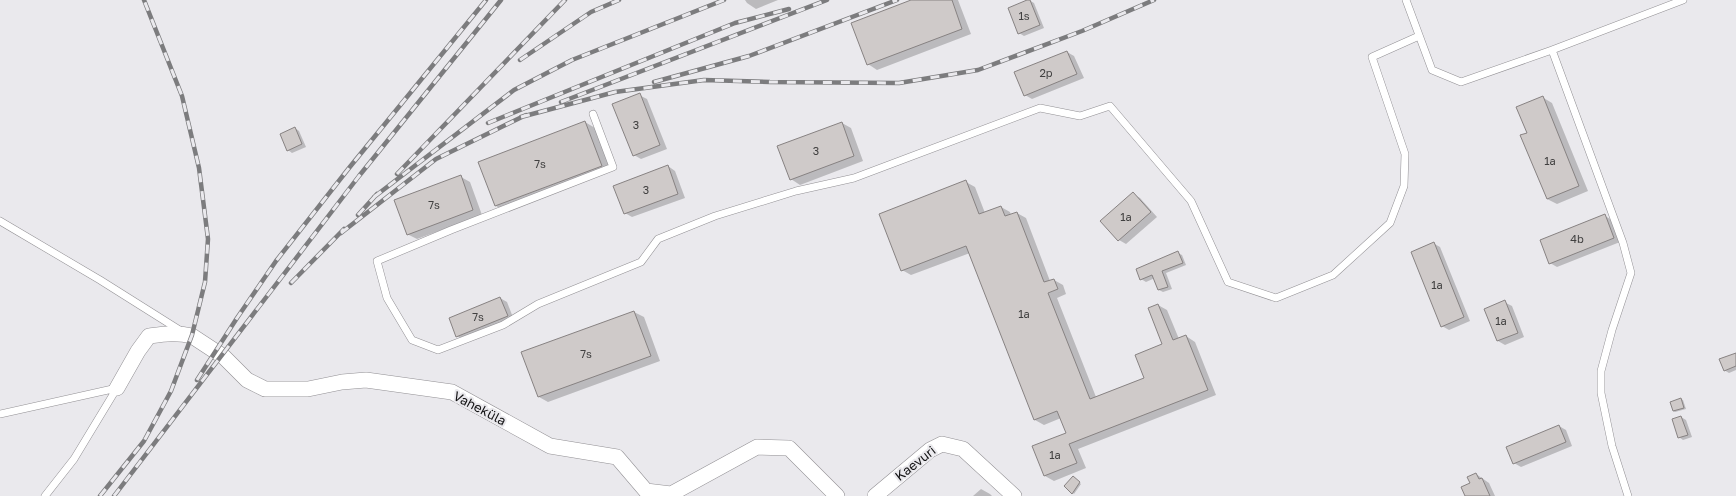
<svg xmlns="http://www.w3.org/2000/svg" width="1736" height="496" font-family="'Golos Text',sans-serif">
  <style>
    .shadow { fill: #0003 }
    .building { fill: #cfcac9; stroke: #878282 }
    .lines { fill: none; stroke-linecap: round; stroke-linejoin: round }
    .lane-casing { stroke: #929094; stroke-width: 8 }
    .street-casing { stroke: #929094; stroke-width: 16 }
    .lane { stroke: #fff; stroke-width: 7 }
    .street { stroke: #fff; stroke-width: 15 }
    .rail-casing { stroke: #7c7c7e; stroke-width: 4.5 }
    .rail { stroke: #eae9ed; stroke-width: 3; stroke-dasharray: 9; stroke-linecap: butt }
    .labels { text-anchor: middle; stroke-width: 4; stroke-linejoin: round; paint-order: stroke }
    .number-label { font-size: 11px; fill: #414040 }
    .street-label { font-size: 13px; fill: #121213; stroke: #eae9ed }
  </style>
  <rect width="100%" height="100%" fill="#eae9ed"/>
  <path class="shadow" d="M745,0H778L756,9L747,3Z
    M914,0H958L971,34L877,70L868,64Z
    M1029,0L1034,3L1044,28L1024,36L1019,33Z
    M1067,52L1074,56L1084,78L1032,99L1025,95Z
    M639,95L647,99L667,149L641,159L634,155Z
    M1542,97L1552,103L1588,191L1557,204L1547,199L1528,133Z
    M585,122L595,128L611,171L505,211L496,206L480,162Z
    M842,123L851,128L863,161L800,185L791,179Z
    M295,128L299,131L306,147L292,153L288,150Z
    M668,166L675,171L685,198L632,217L625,213Z
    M461,177L470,182L482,215L417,239L407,234Z
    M966,182L975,187L985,213L1001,207L1010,212L1011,215L1017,213L1026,218L1050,281L1054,280L1063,285L1066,294L1057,298L1096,397L1145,378L1164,345L1158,305L1167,310L1179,339L1186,336L1195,342L1216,395L1078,449L1086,468L1054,481L1045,476L1033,447L1067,434L1061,418L1044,425L1035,420L970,253L911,275L902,270Z
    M1133,194L1140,198L1157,217L1126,244L1119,240L1102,221Z
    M1605,216L1612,220L1620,242L1557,267L1550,263Z
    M1433,243L1440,247L1470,321L1449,330L1442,326Z
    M1178,253L1182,255L1186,265L1166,273L1172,289L1163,292L1159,290L1155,278L1146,282L1141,279Z
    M500,298L507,302L514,320L464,340L457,336Z
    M1504,302L1512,306L1524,337L1505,345L1498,341Z
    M634,312L644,317L660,361L548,402L539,397Z
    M1736,354V370L1729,373L1724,370Z
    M1681,399L1683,400L1686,409L1675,412L1673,411Z
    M1681,417L1686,420L1692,437L1683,440L1679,437Z
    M1559,426L1566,430L1572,446L1521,467L1514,463Z
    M1476,474L1489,483L1495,496H1466Z
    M1075,479L1081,484L1074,494L1073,493Z
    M981,489L990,494L992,496H973Z"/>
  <path class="building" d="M911,0H952L962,29L867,65L851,23Z
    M1027,0H1030L1040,25L1018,34L1008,8Z
    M1067,51L1077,74L1024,96L1014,72Z
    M640,93L660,145L633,156L612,104Z
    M1543,96L1579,186L1547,199L1520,135L1527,133L1516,107Z
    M585,121L602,166L495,206L478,162Z
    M842,122L854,156L790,180L777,146Z
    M295,127L302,144L287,151L280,134Z
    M668,165L678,194L624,214L613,186Z
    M461,175L473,210L407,235L394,200Z
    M966,180L979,214L1001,206L1005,216L1017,212L1044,282L1054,279L1058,289L1048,293L1090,399L1144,378L1135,355L1162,344L1148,308L1158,304L1173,340L1186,335L1208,390L1069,444L1077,463L1044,476L1032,446L1066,433L1057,411L1034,420L966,246L901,271L879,214Z
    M1133,192L1151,212L1118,241L1100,221Z
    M1605,214L1614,238L1549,264L1540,240Z
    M1434,242L1464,317L1441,327L1411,252Z
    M1178,251L1183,263L1162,271L1168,287L1158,290L1152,275L1140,280L1136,269Z
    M500,297L508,316L456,337L449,318Z
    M1505,300L1518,333L1497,341L1484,309Z
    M634,311L651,356L538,397L521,352Z
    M1736,353V366L1724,371L1719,359Z
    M1681,398L1684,408L1673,411L1670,402Z
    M1681,416L1688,435L1678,438L1672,419Z
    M1559,425L1566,442L1513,464L1506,447Z
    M1476,473L1479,479L1482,478L1490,496H1465L1461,487L1470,483L1467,477Z
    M1073,476L1080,482L1072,494L1064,486Z"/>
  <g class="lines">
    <defs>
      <path id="lane" d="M1406,0L1432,70L1461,82L1552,50L1683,0
        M1552,50L1623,243L1631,273L1612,330L1601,371V393L1612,446L1628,496
        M593,114L613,167L451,230L377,261L387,298L412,340L438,350L503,325L538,304L641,262L658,239L715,216L796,191L854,178L1040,108L1080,116L1110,106L1191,201L1228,282L1276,298L1333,275L1390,223L1404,186L1405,154L1372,57L1419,36
        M0,221L100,280L181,331
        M0,414L117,388
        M45,496L74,459L117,388"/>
      <path id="street" d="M117,388L138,351L149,336C164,334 177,332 192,336L224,357L247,380L265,389H308L342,382L366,380L452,392L550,446L617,457L646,491L671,494L757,447L789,448L837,496
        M875,496L930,450L942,444L963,449L1014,496"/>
    </defs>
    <use href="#lane" class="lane-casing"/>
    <use href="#street" class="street-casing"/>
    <use href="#lane" class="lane"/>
    <use href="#street" class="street"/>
    <defs>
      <path id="rail" d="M520,60L591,12L619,0
        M654,82L749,56L897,0
        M561,102L827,0
        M521,117L615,92L704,80L770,82L899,83L978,70L1082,31L1154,0
        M488,123L735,23L789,9
        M397,174L565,0
        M374,197L514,90L572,60L724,0
        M358,215L377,194
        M341,233L436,159L526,115
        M291,283L344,229
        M197,380L237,318L276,261L349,168L486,0
        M100,496L144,441L171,391L192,335L205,282L208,239L199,168L182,96L144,0
        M114,496L359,176L501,0"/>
    </defs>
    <use href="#rail" class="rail-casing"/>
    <use href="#rail" class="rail"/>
  </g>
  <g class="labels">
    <g class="number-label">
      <text x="1024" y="20">1s</text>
      <text x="1046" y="77">2p</text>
      <text x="636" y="129">3</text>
      <text x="816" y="155">3</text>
      <text x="1550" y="165">1a</text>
      <text x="540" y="168">7s</text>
      <text x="646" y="194">3</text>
      <text x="434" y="209">7s</text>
      <text x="1126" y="221">1a</text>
      <text x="1577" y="243">4b</text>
      <text x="1437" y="289">1a</text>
      <text x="1024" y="318">1a</text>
      <text x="478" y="321">7s</text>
      <text x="1501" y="325">1a</text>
      <text x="586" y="358">7s</text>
      <text x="1055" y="459">1a</text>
    </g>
    <g class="street-label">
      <text transform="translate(480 408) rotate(28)" y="5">Vaheküla</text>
      <text transform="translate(915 463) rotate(-38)" y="5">Kaevuri</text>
    </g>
  </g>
</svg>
